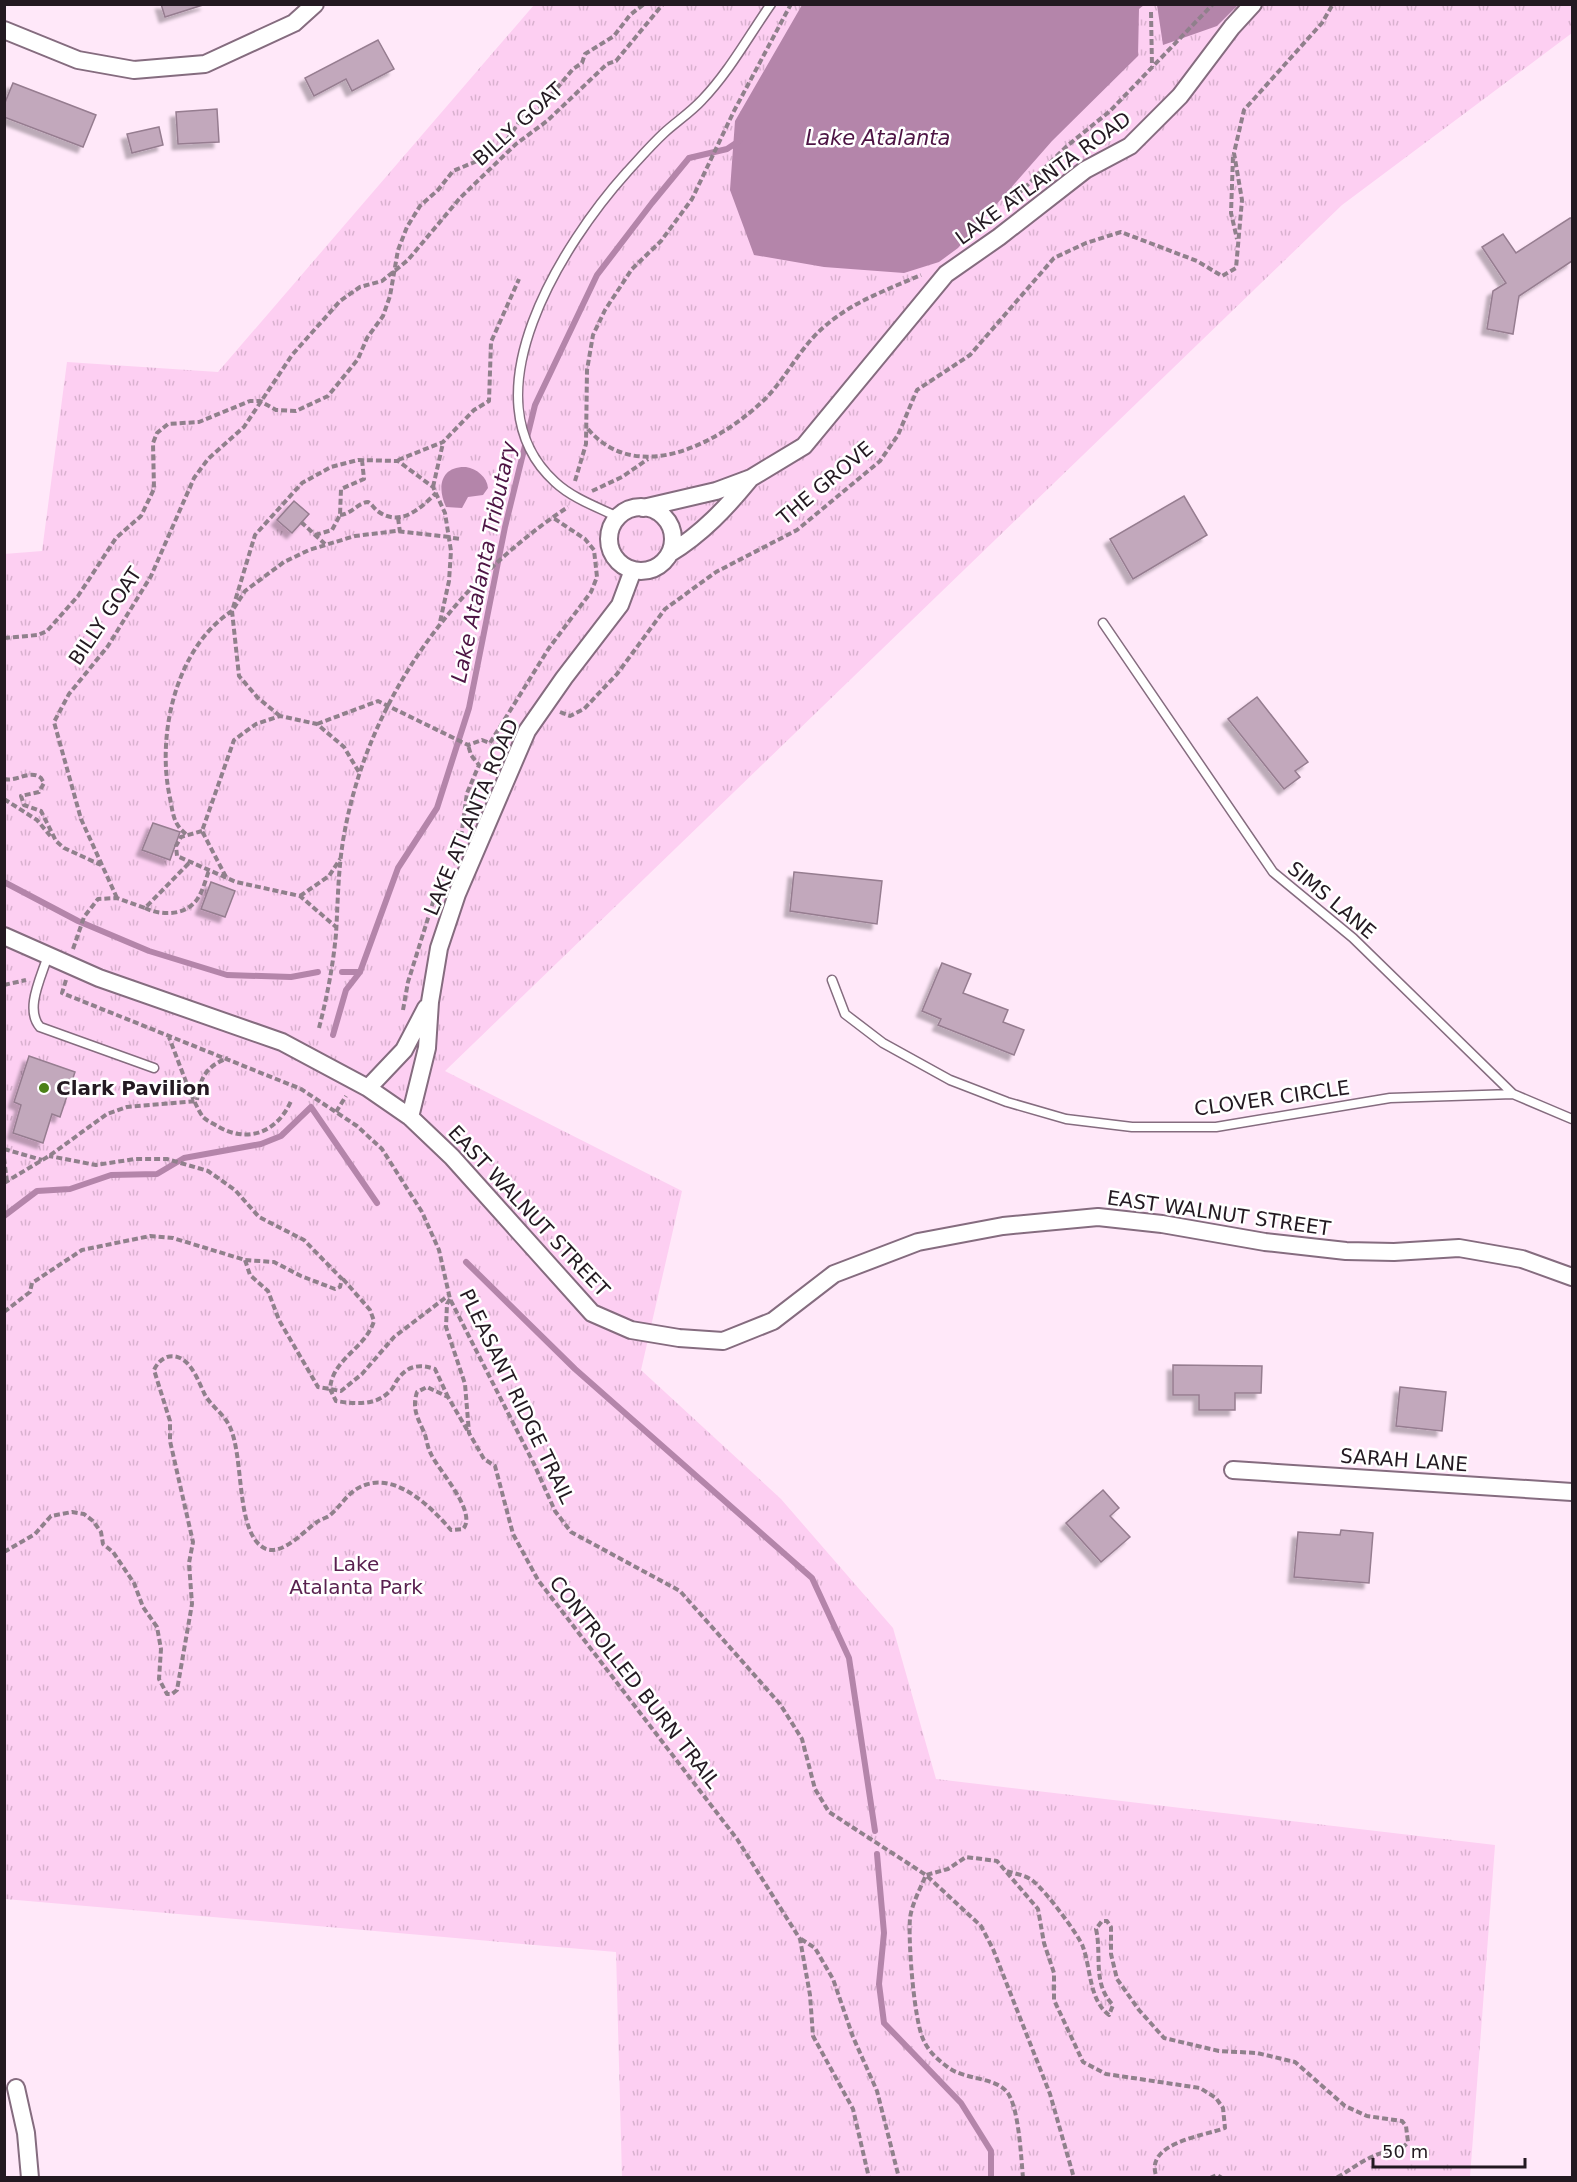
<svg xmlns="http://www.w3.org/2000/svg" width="1577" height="2182" font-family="'DejaVu Sans',sans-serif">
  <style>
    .grass { fill: url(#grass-tufts) }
    .water { fill: #b485aa }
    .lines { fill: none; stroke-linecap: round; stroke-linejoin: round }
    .stream { stroke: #b485aa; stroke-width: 6 }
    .building { fill: #c2a8bc; stroke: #967d90; stroke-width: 1.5; filter: url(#shadow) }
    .service-casing { stroke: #856c7f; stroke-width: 11 }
    .minor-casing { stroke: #856c7f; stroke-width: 20 }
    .path { stroke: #90808c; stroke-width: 4; stroke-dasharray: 6 3; stroke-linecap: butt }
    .service { stroke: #fff; stroke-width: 8 }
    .minor { stroke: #fff; stroke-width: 16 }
    .poi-dot { fill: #4b8118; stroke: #fff; stroke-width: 2 }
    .labels { text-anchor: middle; stroke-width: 5; stroke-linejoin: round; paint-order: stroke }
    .street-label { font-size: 20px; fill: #231921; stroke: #fff }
    .poi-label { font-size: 20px; font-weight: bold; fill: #231921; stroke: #fff; text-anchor: start }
    .park-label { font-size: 20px; fill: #59204f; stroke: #fff }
    .water-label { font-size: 21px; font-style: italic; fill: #4d1444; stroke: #fff }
  </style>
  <defs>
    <pattern id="grass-tufts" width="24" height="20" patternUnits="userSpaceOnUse" patternTransform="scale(1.5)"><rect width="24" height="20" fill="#fdcff2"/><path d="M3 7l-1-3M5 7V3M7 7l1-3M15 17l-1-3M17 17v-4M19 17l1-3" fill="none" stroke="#d9b1cf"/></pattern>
    <filter id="shadow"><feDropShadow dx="-5.5" dy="5.5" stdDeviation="1.5" flood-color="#0004"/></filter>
  </defs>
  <rect width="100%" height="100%" fill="#ffe8f9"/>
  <path class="grass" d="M534,5H1572V33L1342,205L445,1071L682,1191L641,1370L781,1499L893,1628L936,1779L1495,1845L1470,2177H622L616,1952L5,1899L4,554L42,551L67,362L218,372Z"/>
  <path class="water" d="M802,5V4L1144,5L1139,9L1138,56L1052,141L958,248L939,262L904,273L824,267L754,255L730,190L735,121Z
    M1157,5H1238L1217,26L1163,45Z
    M466,467C477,469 487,477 488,488L483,495L468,497L462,508L446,507C437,488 440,466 466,467Z"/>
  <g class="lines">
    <path class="stream" d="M4,882L78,921L149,951L227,975L291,977L318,972
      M342,972H360
      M333,1035L346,990L360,972L398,868L437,808L469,708L505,527L535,405L597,275L652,203L689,158L727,149L739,141
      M4,1216L37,1191L70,1189L111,1175L157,1174L184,1158L261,1144L281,1136L311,1107L377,1203
      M466,1262L575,1369L812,1578L849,1658L875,1831
      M877,1854L884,1933L879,1984L884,2023L961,2103L991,2151V2178"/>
  </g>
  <path class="building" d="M161,4H206L165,17Z
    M378,40L394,69L352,91L346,79L314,96L305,78Z
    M13,83L96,115L83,147L4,117V105Z
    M217,109L219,142L178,144L176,112Z
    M159,127L163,145L132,153L127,134Z
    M1570,218H1572V261L1519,296L1513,334L1487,329L1493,291L1506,283L1482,247L1503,234L1516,253Z
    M1184,496L1207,535L1133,579L1110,539Z
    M294,501L309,514L292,533L277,520Z
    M1257,697L1308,762L1295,771L1300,777L1284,789L1228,719Z
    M153,823L180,832L170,860L142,850Z
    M794,872L882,881L877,924L790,911Z
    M211,882L235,891L225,917L201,909Z
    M942,963L971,974L963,993L1008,1010L1003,1022L1024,1030L1014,1055L938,1025L941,1019L922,1011Z
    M29,1056L75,1072L60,1117L52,1114L43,1143L13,1133L21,1105L14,1102Z
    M1173,1365L1262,1366L1261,1393H1235V1410H1199V1395H1173Z
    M1400,1387L1446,1392L1442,1431L1396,1426Z
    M1103,1490L1119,1508L1110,1516L1130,1537L1101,1562L1066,1523Z
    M1341,1530L1373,1533L1369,1583L1294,1577L1298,1532L1340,1535Z"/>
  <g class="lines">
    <defs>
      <path id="service" d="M618,517C597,507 572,498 555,482C463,398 564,242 627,172C639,159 651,145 664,133C676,122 691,112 702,100C729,72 748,37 771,4
        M1103,623L1273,872L1353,938L1513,1094L1572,1119
        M48,955C42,976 24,1009 40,1027L154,1068
        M832,980L845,1014L883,1043L950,1080L1007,1102L1066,1119L1132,1127H1216L1390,1098L1513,1094"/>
      <path id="minor" d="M4,30L78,60L134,70L205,64L294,23L315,4
        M609 539a32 32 0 1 1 64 0a32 32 0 1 1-64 0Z
        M643,508L716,491L751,478L804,446L946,274L999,237L1085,170L1130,146L1180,96L1232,27L1253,4
        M669,554C702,534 727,507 750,479
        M4,936L99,978L282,1042L368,1088L410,1117L452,1157L592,1313L631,1330L679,1338L723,1341L773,1321L834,1274L918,1242L1003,1226L1098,1217L1162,1224L1265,1242L1346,1251L1394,1252L1459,1248L1522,1259L1572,1277
        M368,1088L404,1050L426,1008
        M410,1117L427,1048L430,1002L439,948L457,894L527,731L564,678L620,605L633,570
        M1233,1470L1572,1492
        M16,2088L26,2133L30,2178"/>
    </defs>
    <use href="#service" class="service-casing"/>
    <use href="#minor" class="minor-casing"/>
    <path class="path" d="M1151,12L1152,67
      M1233,157L1231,213L1237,239
      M1005,207L1067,146L1110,111L1213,4
      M588,429C638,488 723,441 767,397C788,375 801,346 825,326C852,302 889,289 921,275
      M398,460L443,442L474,410L489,401L491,342L519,279
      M575,481L586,444L587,370L593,335L605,310L632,269L661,241L692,199L734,111L791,4
      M433,487L443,443
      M592,491L622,477L648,459
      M340,515C352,514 357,503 368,502C373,505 374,509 379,512C401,527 421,508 436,493
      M398,518L400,532
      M301,522L325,544
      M315,535L332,530L340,515L341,489L364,479L362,460
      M453,538L461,539
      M4,638L38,635L47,631L78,596L116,538L141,516L154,489L153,443L157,433L168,424L199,422L250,401H260L276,410L296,411L328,396L358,359L367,338L383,316L390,296L398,250L407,227L420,206L438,190L453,171L494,154L502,147L522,118L542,106L573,69L582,63L585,54L614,36L630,15L644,4
      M560,712L570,716L584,709L617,674L665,609L716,572L797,530L880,461L898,435L917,390L970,355L1054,258L1086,243L1121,232L1197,261L1222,276L1236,268L1242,200L1234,153L1244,110L1322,23L1333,4
      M280,716L258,698L239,676L232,611L245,591L284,562L309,550L355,536L396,531L449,537
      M317,724L378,701L468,745L482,740L490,743L549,648L591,592L597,577L594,550L585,539L552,517
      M4,779C17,782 30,769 41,778L44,783L39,792L21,796L24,805L41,811L56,841L64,848L101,865
      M4,799L37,820L52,838
      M202,831L181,837L176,846L177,856L236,882L300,896L336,927
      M186,834C173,824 173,813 170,798C156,735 176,647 232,611L255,535L302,483L331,467L358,460L398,461L433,487L445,513L451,551L449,581L440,622
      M461,837L467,793L479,765L471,755L468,745
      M226,877L202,831L234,740L256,724L280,716L317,724L344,747L360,774
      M300,896L329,876L340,859
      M117,898L81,819L54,722L69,694L108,646L151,576L194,478L208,459L244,427L292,355L340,301L360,287L382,281L408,260L460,198L516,144L547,121L607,64L616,61L663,4
      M145,908C161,916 187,916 198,898C203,890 206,879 209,870
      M73,949L84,917L98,899L117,898L145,908L190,862
      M66,980L62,993L301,1089L357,1126L382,1149L422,1212L439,1250L450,1299L534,1464L555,1511L571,1532L680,1591L780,1704L802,1739L815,1789L829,1812L926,1875L981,1926L993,1949L1050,2094L1074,2178
      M4,985L26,980
      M403,1010L408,982L434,899
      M319,1028C327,997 333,966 336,934C338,901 338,868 344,835C368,700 454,582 568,507
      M168,1035C176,1054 192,1102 203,1117C207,1121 214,1124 219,1127C249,1144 278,1131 291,1101
      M197,1100C200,1078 206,1066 228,1058
      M336,1112L346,1096
      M4,1149L42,1160
      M4,1158L7,1182
      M4,1183L49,1156L107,1114L127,1107L197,1101
      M245,1260L250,1275L268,1291L279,1320L318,1387L341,1391L362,1374L394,1337L449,1295
      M343,1279L370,1310L374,1321C366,1348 332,1359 330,1389L336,1401C355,1404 376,1406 390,1391C394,1388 395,1382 398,1379C408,1365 420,1364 435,1369L448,1397
      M450,1299L447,1304L446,1327L465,1384L469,1433L484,1459L495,1466L513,1534L538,1580L737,1839L800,1939L810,1995L813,2036L853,2109L869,2178
      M4,1312L30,1292L32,1283L82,1250L150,1236L173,1238L245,1260L274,1262L301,1276L335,1289L340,1287L342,1279L304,1240L259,1217L235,1190L208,1171L167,1159H135L96,1165L49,1156
      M4,1552L35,1534L51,1516L72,1512L84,1514L93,1521L101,1532L103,1544L113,1552L134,1583L143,1607L157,1627L161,1649L159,1679L167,1694H172L177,1690L192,1604L189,1563L193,1542L170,1441V1421L154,1370C159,1359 169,1353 180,1358C193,1364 199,1383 205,1395C212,1407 224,1414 230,1427C243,1456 237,1517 256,1541C275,1566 302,1532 317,1522C321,1519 326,1518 329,1516C339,1508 345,1497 355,1490C391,1466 430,1506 451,1530L463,1529C478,1512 438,1470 431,1454C427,1447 427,1439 424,1432C417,1417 412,1408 417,1392L427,1387L448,1397L469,1433
      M1007,1871C1015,1874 1026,1875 1033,1881C1044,1889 1079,1935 1083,1947C1091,1969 1089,2000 1109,2015L1113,2005C1092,1984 1102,1955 1096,1929L1102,1921H1107L1111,1927V1954L1117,1979L1139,2010L1164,2038L1219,2051L1257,2053L1295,2062L1345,2106L1367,2116L1402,2121L1406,2126L1408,2142C1398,2155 1387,2149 1374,2156C1361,2161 1349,2171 1336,2178
      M801,1939L815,1948L833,1979L853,2037L877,2091L899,2178
      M1023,2178C1021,2157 1019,2107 1007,2092C995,2077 966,2080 949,2068C939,2061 929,2052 924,2041C914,2023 908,1941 910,1918C912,1904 920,1889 926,1875L948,1869L966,1857L997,1861L1038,1909L1044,1943L1054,1973V2000L1083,2062L1106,2074L1200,2088L1216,2098L1223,2108L1225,2128C1204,2136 1142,2143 1157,2178
      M1210,2178L1217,2175L1222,2178"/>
    <use href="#service" class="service"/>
    <use href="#minor" class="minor"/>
  </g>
  <circle class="poi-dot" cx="44" cy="1088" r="6"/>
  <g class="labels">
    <g class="street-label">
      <text transform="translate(518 124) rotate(-42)" y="7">BILLY GOAT</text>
      <text transform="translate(1043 178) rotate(-36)" y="7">LAKE ATLANTA ROAD</text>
      <text transform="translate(825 483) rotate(-40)" y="7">THE GROVE</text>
      <text transform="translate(105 616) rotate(-56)" y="7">BILLY GOAT</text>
      <text transform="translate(471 817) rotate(-67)" y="7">LAKE ATLANTA ROAD</text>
      <text transform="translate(1332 900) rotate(40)" y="7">SIMS LANE</text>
      <text transform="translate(1272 1098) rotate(-8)" y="7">CLOVER CIRCLE</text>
      <text transform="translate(529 1211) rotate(47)" y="7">EAST WALNUT STREET</text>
      <text transform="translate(1219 1213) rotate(8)" y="7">EAST WALNUT STREET</text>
      <text transform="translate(517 1396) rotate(64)" y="7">PLEASANT RIDGE TRAIL</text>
      <text transform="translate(1404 1460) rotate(4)" y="7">SARAH LANE</text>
      <text transform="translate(635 1682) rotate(52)" y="7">CONTROLLED BURN TRAIL</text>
    </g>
    <g class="poi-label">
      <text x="56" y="1095">Clark Pavilion</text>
    </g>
    <g class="park-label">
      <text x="356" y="1571">Lake<tspan x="356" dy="23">Atalanta Park</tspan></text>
    </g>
    <g class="water-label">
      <text x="878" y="145">Lake Atalanta</text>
      <text transform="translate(484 562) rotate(-78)" y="7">Lake Atalanta Tributary</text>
    </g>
  </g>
  <rect width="1577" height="2182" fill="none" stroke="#231921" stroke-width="12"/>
  <path d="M1373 2158v9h152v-9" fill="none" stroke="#231921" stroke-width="3"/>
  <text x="1382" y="2158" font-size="18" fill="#231921" stroke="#ffffff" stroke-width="4.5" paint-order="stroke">50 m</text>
</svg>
